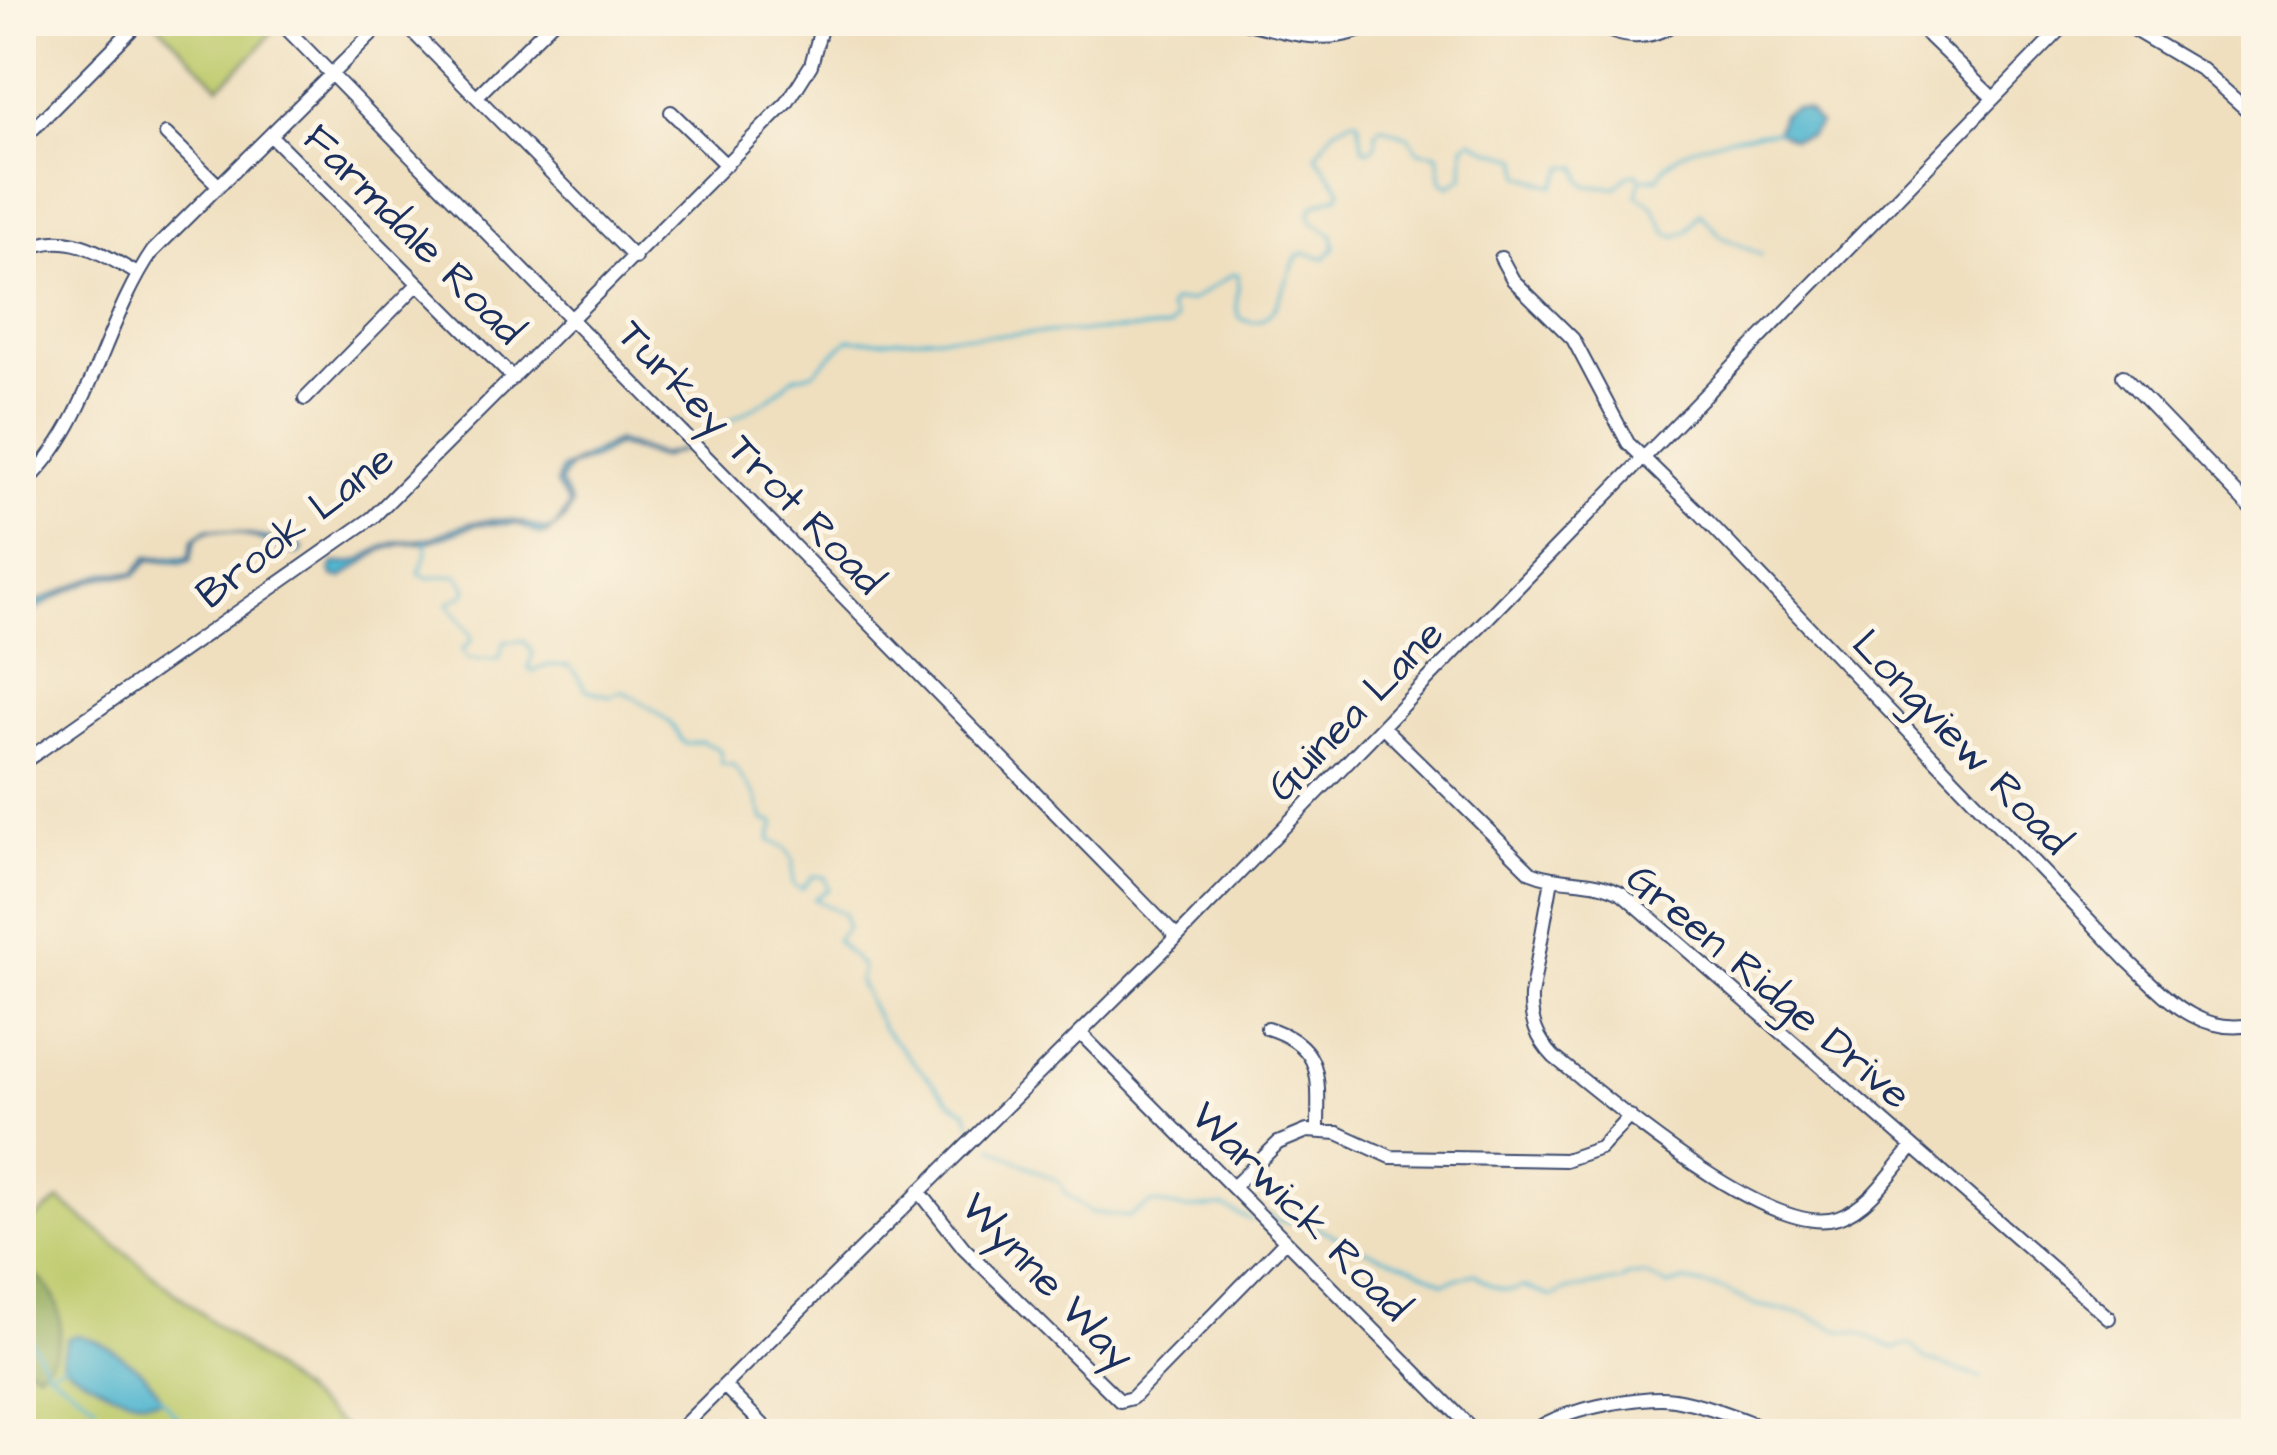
<svg xmlns="http://www.w3.org/2000/svg" width="2277" height="1455" font-family="'Architects Daughter',sans-serif">
  <style>
    .green { fill: #beca6c; stroke: #6c7c65; stroke-width: 3 }
    .forest { fill: #96ae60; stroke: #586e5f; stroke-width: 3 }
    .water { fill: #50b5cf; stroke: #367296; stroke-width: 3 }
    .lines { fill: none; stroke-linecap: round; stroke-linejoin: round }
    .stream { stroke: #50b5cf; stroke-width: 3 }
    .minor-casing { stroke: #3b496d; stroke-width: 16 }
    .minor { stroke: #fff; stroke-width: 12 }
    .labels { text-anchor: middle; stroke-width: 10; stroke-linejoin: round; paint-order: stroke }
    .street-label { font-size: 42px; fill: #1b2f5e; stroke: #fcf5e5 }
  </style>
  <rect width="100%" height="100%" fill="#fcf5e5"/>
  <filter id="ink" filterUnits="userSpaceOnUse"><feTurbulence type="fractalNoise" baseFrequency=".00833" numOctaves="2"/><feDisplacementMap in="SourceGraphic" scale="24" xChannelSelector="R" yChannelSelector="G"/><feConvolveMatrix kernelMatrix="1 2 1 2 8 2 1 2 1" color-interpolation-filters="sRGB"/></filter>
  <filter id="wash" filterUnits="userSpaceOnUse"><feTurbulence type="fractalNoise" baseFrequency=".004" numOctaves="4" result="noise"/><feDisplacementMap in="SourceGraphic" scale="48" xChannelSelector="R" yChannelSelector="G"/><feGaussianBlur stdDeviation="2.7" result="paint"/><feColorMatrix in="noise" values="0 0 0 0 0 0 0 0 0 0 0 0 0 0 0 0 0 1.4 0 .05"/><feComposite in="paint" operator="in"/></filter>
  <g filter="url(#wash)">
    <rect width="100%" height="100%" fill="#efdfbf"/>
    <path class="green" d="M155,21H266L274,29L259,49L219,86Z
      M60,1200L352,1434H21V1230Z"/>
    <path class="forest" d="M21,1271C65,1276 74,1353 37,1371L21,1364Z"/>
    <path class="water" d="M1794,108L1806,110L1820,124L1809,136L1792,139L1777,131L1782,114Z
      M616,441L660,455L685,449L660,458L616,445L593,459L569,467L560,483L572,505L565,519L547,534L539,535L517,524H478L426,543H404L382,550L342,578L334,577L330,571L335,563C364,564 362,556 385,546C400,539 415,542 430,538C446,533 464,522 482,521C493,520 509,519 519,522C548,528 550,542 569,505L556,485L561,470Z
      M207,529L295,542L303,549L298,555C280,547 221,523 202,534C193,539 193,552 191,560L183,563L149,560L136,575C126,577 116,575 106,577C80,582 41,604 21,622L33,604L87,580L107,573H134L147,557L189,558L193,539Z
      M77,1335C105,1341 151,1371 161,1399C134,1407 92,1382 68,1368L61,1359L68,1338Z"/>
    <g class="lines">
      <path class="stream" d="M1644,179L1658,178C1675,141 1743,133 1779,131
        M698,439L770,398L794,377L814,372L849,339C893,344 930,333 974,336L1168,328L1176,319L1169,308L1172,302L1191,301L1233,274H1238C1241,290 1232,302 1240,318C1275,337 1285,279 1297,256L1305,253L1325,258L1335,248L1333,235C1323,227 1301,221 1314,205L1339,195L1341,189L1316,155L1334,129L1353,119L1358,120L1363,148L1370,150L1376,145V132L1381,126L1409,137L1419,151L1438,154L1442,181L1449,186L1463,178L1464,145L1472,140L1490,150L1520,158L1522,176L1554,186L1566,166L1579,167L1582,181L1588,186L1617,187L1628,175L1637,173L1641,178L1637,195L1652,205L1668,234L1678,236L1689,230L1700,213L1722,237L1761,255
        M426,541L427,553L419,573L429,578L458,575L467,588L465,594L448,603L471,635L472,640L462,650L468,659L499,660L504,642L524,641L533,653L528,668L532,671L550,665L570,666L587,690L611,696L621,691C635,697 664,715 673,727C677,732 680,739 685,744L701,741L720,750L722,764L733,765L757,798L764,820L775,823L770,840L786,849L793,859V885L802,889L813,876L825,877L829,889L814,899L844,914L847,928L836,940L862,967L859,982L882,1028L951,1102L967,1111L971,1122
        M993,1146C1014,1161 1036,1170 1060,1182L1065,1193L1090,1212L1128,1217L1152,1203L1188,1209L1223,1207L1251,1220
        M1268,1214L1276,1221C1310,1222 1318,1227 1347,1242C1379,1258 1413,1263 1444,1283L1474,1273C1485,1285 1507,1295 1522,1287L1553,1297L1566,1290L1621,1281L1627,1276L1645,1275L1668,1286L1684,1281L1724,1290L1756,1305L1804,1314L1840,1330L1858,1331L1894,1349L1910,1344L1927,1360L1981,1378
        M21,1330L27,1333L48,1371L96,1404
        M48,1371L66,1363
        M159,1396L192,1434"/>
    </g>
  </g>
  <g filter="url(#ink)">
    <g class="lines">
      <defs>
        <path id="minor" d="M279,21L1177,937
          M402,21L635,258
          M1239,21C1287,32 1334,50 1378,21
          M1592,21C1620,40 1649,42 1678,21
          M1913,21L1993,98
          M2119,21L2202,70L2256,118
          M21,22L22,21
          M477,96L553,21
          M671,112L726,165
          M166,134L218,185
          M270,135L513,378
          M21,141L140,21
          M21,253C63,226 100,253 138,274
          M1501,258L1513,280L1573,339L1628,443L1700,513L2129,962C2167,998 2199,1037 2256,1024
          M2123,376L2256,514
          M305,399L418,284
          M21,487C90,427 102,325 153,251L385,21
          M1383,727L1531,872C1561,885 1593,876 1623,894L2109,1318
          M21,764L372,518L787,103L811,65L823,21
          M1552,879L1531,996C1530,1021 1537,1039 1554,1057C1608,1099 1770,1241 1838,1218C1870,1207 1891,1172 1912,1148
          M1267,1028C1325,1046 1318,1078 1318,1130
          M1080,1033L1477,1434
          M1233,1187L1278,1143L1307,1131L1338,1133L1391,1157L1565,1160L1600,1148L1630,1116
          M919,1191L964,1248L1120,1401L1132,1398L1285,1241
          M724,1386L772,1434
          M675,1434L1177,937L2069,21
          M1530,1434C1554,1411 1641,1394 1674,1399C1710,1405 1747,1422 1782,1434"/>
      </defs>
      <use href="#minor" class="minor-casing"/>
      <use href="#minor" class="minor"/>
    </g>
  </g>
  <g class="labels">
    <g class="street-label">
      <text transform="translate(415 233) rotate(45)" y="15">Farmdale Road</text>
      <text transform="translate(752 456) rotate(46)" y="15">Turkey Trot Road</text>
      <text transform="translate(294 525) rotate(-38)" y="15">Brook Lane</text>
      <text transform="translate(1354 709) rotate(-46)" y="15">Guinea Lane</text>
      <text transform="translate(1963 741) rotate(46)" y="15">Longview Road</text>
      <text transform="translate(1770 985) rotate(40)" y="15">Green Ridge Drive</text>
      <text transform="translate(1302 1210) rotate(45)" y="15">Warwick Road</text>
      <text transform="translate(1049 1280) rotate(46)" y="15">Wynne Way</text>
    </g>
  </g>
  <rect width="2277" height="1455" fill="none" stroke="#fcf5e5" stroke-width="72"/>
</svg>
